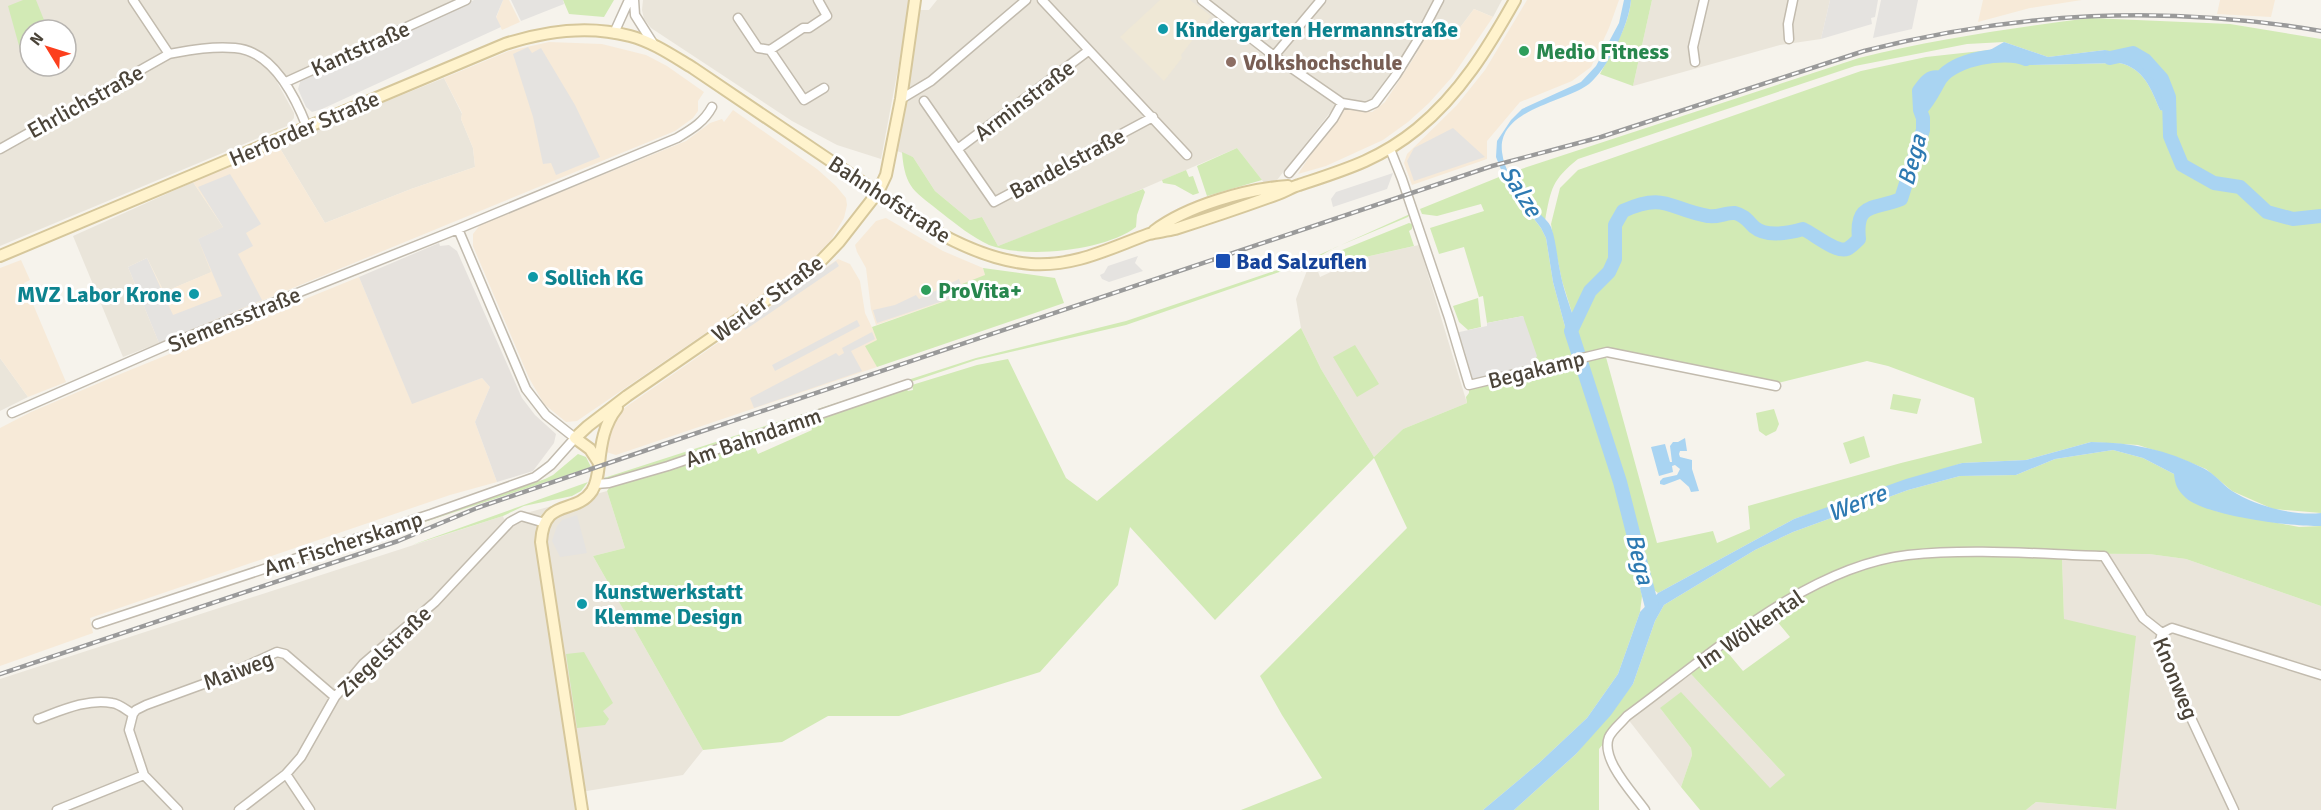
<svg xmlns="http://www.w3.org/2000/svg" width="2321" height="810" font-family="Signika,sans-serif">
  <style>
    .residential { fill: #eae5da; fill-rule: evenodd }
    .commercial { fill: #f7ead8 }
    .industrial { fill: #e6e2dd }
    .education { fill: #efe8d6 }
    .green { fill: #d2eab5; fill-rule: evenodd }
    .parking { fill: #e5e3e0 }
    .water { fill: #a9d4f2 }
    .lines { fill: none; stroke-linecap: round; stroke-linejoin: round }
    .river { stroke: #a9d4f2; stroke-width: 14 }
    .street-casing { stroke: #c2bbae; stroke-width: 11 }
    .secondary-casing { stroke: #d6c79b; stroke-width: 14 }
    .street { stroke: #fff; stroke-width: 8 }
    .secondary { stroke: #fff3cd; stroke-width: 10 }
    .rail-casing { stroke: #9a9a9a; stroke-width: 4.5 }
    .rail { stroke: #fff; stroke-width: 2; stroke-dasharray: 7; stroke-linecap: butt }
    .culture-dot { fill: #0f9aa8; stroke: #fff; stroke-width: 2 }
    .leisure-dot { fill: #2e9e5b; stroke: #fff; stroke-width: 2 }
    .education-dot { fill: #8d6e63; stroke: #fff; stroke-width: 2 }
    .transit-dot { fill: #1a4fb4; stroke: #fff; stroke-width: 2 }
    .labels { text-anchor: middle; stroke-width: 6; stroke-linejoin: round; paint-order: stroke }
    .culture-label { font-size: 22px; font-weight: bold; fill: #0d838f; stroke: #fff; text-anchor: start }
    .street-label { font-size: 22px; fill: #4b4439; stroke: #fff }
    .leisure-label { font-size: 22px; font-weight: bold; fill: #27864d; stroke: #fff; text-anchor: start }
    .education-label { font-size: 22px; font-weight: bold; fill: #785e54; stroke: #fff; text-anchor: start }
    .transit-label { font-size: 22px; font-weight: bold; fill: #164399; stroke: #fff; text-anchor: start }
    .water-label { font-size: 24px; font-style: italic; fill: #2e7ab2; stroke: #fff }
  </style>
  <rect width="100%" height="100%" fill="#f6f3ec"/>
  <path class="residential" d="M0,0H454L277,82L294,113V118L287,126L0,246ZM30,30H66V66H30Z
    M643,0H911L881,159L837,145L792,121L651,28L644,19L642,10Z
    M937,0H1502L1493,17L1474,9L1456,33L1425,20L1380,93L1373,100L1366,102L1340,100L1277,180L1265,184L1237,148L1084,214L998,246L982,217L970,220L935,191L913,157L897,151L920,10H929Z
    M1652,0H1830L1821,39L1780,45L1633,86Z
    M444,78L462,114L461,119L473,148L475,167L411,189L325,223L278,145Z
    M193,182L223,227L212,272L164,292L147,258L128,267L159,343L123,357L73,236Z
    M1419,245L1467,403L1403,429L1374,457L1321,369L1301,328L1296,299L1308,268L1316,266L1320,277L1333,271L1330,265Z
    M0,358L28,397L0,411Z
    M607,491L625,548L593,556L703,750L683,775L581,792L584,810H0V679L503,516L504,519Z
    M2065,554H2149L2186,559L2321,606V810H2026L2036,802L2115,809L2064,619L2062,558Z
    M1690,673L1785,775L1771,789L1660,708L1691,748L1692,755L1681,787L1627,718Z"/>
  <path class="commercial" d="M503,0H509L520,22L502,30L496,18Z
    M1527,0H1619L1609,28L1591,67L1572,81L1520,102L1487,141V159L1412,185L1404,163L1407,154L1457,105L1485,70Z
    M1983,0H2082L2030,8L1978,22Z
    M2220,0H2275L2271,17L2217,14Z
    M1474,9L1493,17L1452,77L1429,103L1408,122L1383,140L1326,166L1298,174L1317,145L1346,108L1372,112L1385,102L1415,56L1432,23L1456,33Z
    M549,42L602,44L646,55L667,66L704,92L698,101V111L693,118L675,131L159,343L128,267L147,258L164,292L211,272L198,239L223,227L193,182L278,145L325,223L411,189L475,167L473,148L461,119L462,113L444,78L509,51Z
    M733,110L817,169L836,186L846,198L847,205L844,218L831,240L812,260L577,421L566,422L544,404L529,378L473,246V234L480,225L686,141L710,123L722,119L724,122Z
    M886,218L943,251L983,268L985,275L965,294L876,325L871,309L866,268L857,252L855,245L876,221Z
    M838,259L850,264L860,281L865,313L878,340L866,346L877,367L616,455L606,452L610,429L623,409Z
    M21,260L30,280L24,283L66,382L28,397L0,358V268Z
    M359,277L412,403L482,378L490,387L475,422L497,482L450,495L90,618L93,633L0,666V428L31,412L113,377Z"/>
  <path class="industrial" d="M439,243L440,246L449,245L457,251L522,398L535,415L556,434L554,443L533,471L497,482L475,422L490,387L482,378L412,404L359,277Z"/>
  <path class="education" d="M1160,0H1190L1211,16L1181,55L1182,58L1164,81L1120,37Z"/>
  <path class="green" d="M23,0H36L48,30H30V50L21,53L8,6Z
    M563,0H614L604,17L569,14Z
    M1631,0H1652L1633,86L1600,74C1612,52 1629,26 1631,0Z
    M2090,18L2230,24L2321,39V513L2273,509L2232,491L2206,469L2179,458L2138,445L2091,442L2026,460L1962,463L1794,519L1658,593L1651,588L1625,481L1562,281L1553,237L1551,224L1560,188L1578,170L1861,71L1926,57L1990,50L2004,52L2029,65L2119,63C2144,68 2151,89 2160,110L2168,111L2157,80L2105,50L2048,57L2004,42L1967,44L1855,66L1578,159C1552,180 1551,188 1545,221L1518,189L1509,173L1859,58C1935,39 2011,28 2090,18ZM1604,350L1774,384L1867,361L1888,366L1974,398L1982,443L1901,463L1748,506L1750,529L1717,543L1713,531L1657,543Z
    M1237,148L1262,180L1207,196L1197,166Z
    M902,152L913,157L935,191L970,220L982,217L998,246L1143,189L1145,192L1137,215L1136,227C1105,251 1025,259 989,245C972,237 957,225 943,214C915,191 905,190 902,152Z
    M1186,170L1189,177L1193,176L1199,193L1193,195L1175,185L1163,183L1162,180Z
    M1504,175L1506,183L1541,228L1546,238L1553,282L1567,334L1616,485L1642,596L1640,612L1618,674L1587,718L1539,763L1483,810H1241L1322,778L1282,715L1260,676L1407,528L1374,458L1215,620L1130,527L1118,585L1040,672L899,716H828L782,742L703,750L593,556L625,548L607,491L609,488L752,441L758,454L812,430L808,420L905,387L908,391L913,390L912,385L977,365L1008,359L1066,478L1097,501L1301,328L1321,369L1374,457L1403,429L1467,403L1466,397L1469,393V381L1532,364L1523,316L1487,323L1483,296L1479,297L1464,247L1439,254L1430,228L1484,211L1481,204L1437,216L1422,214L1420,209Z
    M1410,214L1408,217L1334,248L1311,261L1126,325L976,360L668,464L603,481L604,478L976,358L1126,321L1310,259Z
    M1409,223L1412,224V229L1409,231L1414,246L1330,265L1327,260L1337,252Z
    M983,268L1055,278L1064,303L877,367L865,346L877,340L872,327L965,294L962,284L985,275Z
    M1478,298L1481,327L1468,330L1459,322L1453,306Z
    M1355,345L1379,384L1357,397L1333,357Z
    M1893,394L1921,399L1917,414L1890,409Z
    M1774,409L1779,424L1776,431L1766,436L1759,431L1756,413Z
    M1864,436L1870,457L1850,464L1843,443Z
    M2113,450L2143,458L2174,474L2216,511L2299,527L2321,526V606L2186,559L2149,554L1906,553L1800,591L1627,715L1599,749V810H1514L1576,754L1633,684L1655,621L1664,605L1755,550L1793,532L1908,490L1960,476L2016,475L2055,459Z
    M578,454L586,457L591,467L334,552L545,479L553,475Z
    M588,482L581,491L572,496L524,506L503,516L412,545Z
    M1990,556L2062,558L2064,619L2136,636L2116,809L2036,802L2026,810H1700L1681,787L1692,755L1691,748L1660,708L1681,692L1770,788L1785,775L1690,673L1723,647L1743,671L1790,637L1771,614C1813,589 1858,566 1907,559C1934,555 1963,557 1990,556Z
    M584,652L613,703L603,711L609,719L605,725L577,728L566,654Z"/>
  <path class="parking" d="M474,0H503L496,17L501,27L322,109L312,112L306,107L298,89L301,79Z
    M511,0H563L564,4L521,21Z
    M1830,0H1878L1875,17L1871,18L1872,24L1821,39Z
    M1881,0H1918L1912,29L1873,38Z
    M528,47L532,53L541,48L575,105L600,157L556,175L551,163L543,164L533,117L513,54Z
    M1453,128L1485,157L1414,181L1407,161L1414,148Z
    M1393,173L1387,189L1333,207L1331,199L1336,192Z
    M230,174L261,224L246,233L253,246L238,254L262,300L159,343L128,267L147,258L173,315L222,296L198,239L223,227L198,187Z
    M1138,256L1135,263L1143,271L1109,282L1102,279L1100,275L1104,273L1108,266Z
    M836,261L839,266L745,330L743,326Z
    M959,279L964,294L877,323L873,310L895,305L916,295L919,299Z
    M1523,316L1537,356L1533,364L1469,381L1455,333L1487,326V323Z
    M857,320L860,326L775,371L772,365Z
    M872,332L875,339L851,351L862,371L754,408L750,398L836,353L839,356L844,353L842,348Z
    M577,515L587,553L560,557L552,541L557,526L562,520Z"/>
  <path class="water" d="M1624,0H1631C1629,25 1608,68 1589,84C1564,103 1497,109 1502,152C1505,177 1524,196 1539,213C1543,217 1549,222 1551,227C1556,240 1557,257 1560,271C1563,288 1569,303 1574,319L1567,334L1553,282L1546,238L1541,228L1506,182L1496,157L1497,141L1511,120L1522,109L1581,82L1596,66L1619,23Z
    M2004,42L2048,57L2105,50L2129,55L2142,64L2157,80L2168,112L2160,110C2151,89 2144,68 2119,63L2029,65L2004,52L1990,50Z
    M1685,438L1687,451H1680L1679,454L1680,457L1692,460V469L1699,491L1691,492L1689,487L1680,479L1664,485L1660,484V481L1663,478L1677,475L1680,469L1675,465L1672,466L1673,472L1659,476L1651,447L1665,444L1670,462H1672L1670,446L1673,442H1678Z
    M2091,442C2131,442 2167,450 2203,468C2214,473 2222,484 2232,491C2256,506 2293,516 2321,513V526C2293,527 2206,516 2186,498C2177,490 2175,484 2174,474L2143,458L2113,450L2055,459L2016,475L1960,476L1908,490L1793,532L1755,550L1664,605L1655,621L1633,684L1611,715L1576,754L1514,810H1483L1539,763L1587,718L1618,674L1640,612L1658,593L1794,519L1906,479L1962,463L2026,460Z"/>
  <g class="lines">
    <path class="river" d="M2110,58L2133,53L2145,60L2162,79L2169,97L2170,136L2182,165L2214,183L2240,187L2267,212L2293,219L2321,216
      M1920,110L1919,91C1925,82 1930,75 1941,78
      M1652,607L1620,482L1571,331L1590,291L1609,272L1615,259V225L1623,211C1665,192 1669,209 1708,216C1717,218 1727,212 1735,213C1744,215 1748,221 1754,227C1767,238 1789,233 1803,229C1814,234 1836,253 1847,249C1851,247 1856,242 1859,239C1855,201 1875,210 1901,199L1923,130V118L1920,110C1930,100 1934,89 1941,78C1955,59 2005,50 2026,59"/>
    <defs>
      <path id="street" d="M133,0L169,54C191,50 212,46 235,48C273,51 295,96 307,127
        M634,0L635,15L654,45
        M1042,0L1187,155
        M1202,0L1274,56L1342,103L1366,107L1375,103L1396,75L1419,38L1439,0
        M738,18L758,48L770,50
        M614,33L629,0
        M1789,39L1788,24L1793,0
        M770,50L803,28H809L827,16L818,0
        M770,50L804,100L824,88
        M1274,56L1321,0
        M1695,62L1693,47L1704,0
        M286,82L466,0
        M901,99L931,81L1026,0
        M924,101L994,202L1153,117
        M959,148L1088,51
        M0,149L169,54
        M1390,149L1402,179L1449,318L1469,385L1607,352L1776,386
        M1289,173L1333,119L1342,103
        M12,413L172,343L458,229L677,138C692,129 704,122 712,107
        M596,484L609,483L668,466L908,384
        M97,624L431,514L535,477L551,465L575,438L546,415L526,389L458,229
        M2162,633L2160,640L2177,688L2234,810
        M2162,633L2172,628L2321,675
        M133,714L129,730L144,775
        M38,719C60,711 88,698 112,703C120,704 126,710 133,714L136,710L146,705L220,678L277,652L285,654L335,697
        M286,774L310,810
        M57,810L144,775L178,810
        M239,810L286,774L301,757L335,697L363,664L435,602L510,522L521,516L545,523
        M1645,810C1633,793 1600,759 1609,737C1612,730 1622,722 1627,716C1708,657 1805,567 1908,555C1972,548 2039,554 2104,556L2143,618L2162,633"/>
      <path id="secondary" d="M1154,231C1187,206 1246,189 1288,186
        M0,256L505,44C545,31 589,25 630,36C653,42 673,56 693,68L930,228C961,246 995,261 1031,264C1075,267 1110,248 1149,234C1157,232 1167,231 1175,229C1210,218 1245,206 1278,194C1286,191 1292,187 1299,185C1344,170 1379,160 1417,129C1460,94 1488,48 1515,0
        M599,463L590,449L575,438L588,426L627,396L817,265L839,242L878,192L886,175L901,99L915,0
        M582,810L541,542C544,496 575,516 592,491C597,483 598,473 599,464C601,444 604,424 617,408"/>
    </defs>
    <use href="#street" class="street-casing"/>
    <use href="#secondary" class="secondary-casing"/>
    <use href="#street" class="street"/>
    <use href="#secondary" class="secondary"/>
    <defs>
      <path id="rail" d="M0,674L398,541L477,508L682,438L1492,166L1601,137L1864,51C2018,12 2164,4 2321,31"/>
    </defs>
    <use href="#rail" class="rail-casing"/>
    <use href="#rail" class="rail"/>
  </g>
  <g class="culture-dot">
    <circle cx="1163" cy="29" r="6"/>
    <circle cx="533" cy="277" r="6"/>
    <circle cx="194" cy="294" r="6"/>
    <circle cx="582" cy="604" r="6"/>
  </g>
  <g class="leisure-dot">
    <circle cx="1524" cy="51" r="6"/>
    <circle cx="926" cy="290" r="6"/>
  </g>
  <circle class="education-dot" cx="1231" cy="62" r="6"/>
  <rect class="transit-dot" x="1215" y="253" width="16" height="16" rx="3"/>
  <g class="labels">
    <g class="culture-label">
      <text x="1175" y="37">Kindergarten Hermannstraße</text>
      <text x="545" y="285">Sollich KG</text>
      <text x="182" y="302" text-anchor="end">MVZ Labor Krone</text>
      <text x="594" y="599">Kunstwerkstatt<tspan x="594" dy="25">Klemme Design</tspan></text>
    </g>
    <g class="street-label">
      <text transform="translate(360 48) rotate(-24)" y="8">Kantstraße</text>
      <text transform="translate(1024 100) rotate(-37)" y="8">Arminstraße</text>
      <text transform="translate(85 101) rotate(-29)" y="8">Ehrlichstraße</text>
      <text transform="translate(304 128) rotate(-23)" y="8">Herforder Straße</text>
      <text transform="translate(1067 163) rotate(-28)" y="8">Bandelstraße</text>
      <text transform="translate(890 199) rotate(33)" y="8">Bahnhofstraße</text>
      <text transform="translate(767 298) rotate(-36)" y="8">Werler Straße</text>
      <text transform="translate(234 319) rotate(-22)" y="8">Siemensstraße</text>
      <text transform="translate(1536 369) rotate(-14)" y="8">Begakamp</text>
      <text transform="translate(753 437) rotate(-19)" y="8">Am Bahndamm</text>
      <text transform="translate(343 543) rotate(-18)" y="8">Am Fischerskamp</text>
      <text transform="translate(1750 629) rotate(-34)" y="8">Im Wölkental</text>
      <text transform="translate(384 651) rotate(-44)" y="8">Ziegelstraße</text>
      <text transform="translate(238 670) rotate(-21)" y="8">Maiweg</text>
      <text transform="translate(2176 678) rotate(68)" y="8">Knonweg</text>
    </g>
    <g class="leisure-label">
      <text x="1536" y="59">Medio Fitness</text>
      <text x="938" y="298">ProVita+</text>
    </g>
    <g class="education-label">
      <text x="1243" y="70">Volkshochschule</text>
    </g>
    <g class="transit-label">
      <text x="1236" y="269">Bad Salzuflen</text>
    </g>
    <g class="water-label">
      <text transform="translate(1912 160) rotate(-75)" y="8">Bega</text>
      <text transform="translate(1521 191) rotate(57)" y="8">Salze</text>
      <text transform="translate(1857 503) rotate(-22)" y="8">Werre</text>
      <text transform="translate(1640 559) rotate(76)" y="8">Bega</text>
    </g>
  </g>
  <g transform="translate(48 48) rotate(308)"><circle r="28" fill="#ffffff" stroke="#b7b4b0" stroke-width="1.5"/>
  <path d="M0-4.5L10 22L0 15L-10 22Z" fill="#fc3f1d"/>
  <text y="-9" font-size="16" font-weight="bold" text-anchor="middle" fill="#4b4439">N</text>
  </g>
</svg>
